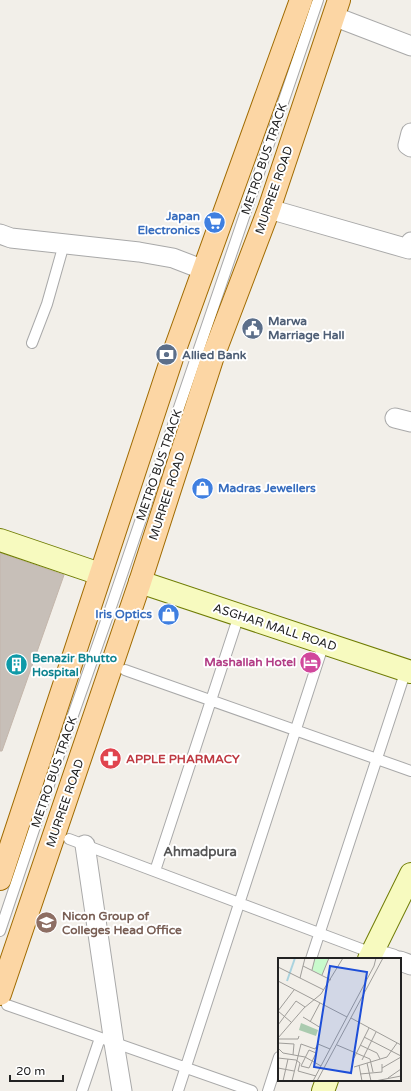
<svg xmlns="http://www.w3.org/2000/svg" width="411" height="1091" font-family="'Varela Round',sans-serif">
  <style>
    .building { fill: #c7bfb8; stroke: #c4b6ab }
    .lines { fill: none; stroke-linecap: round; stroke-linejoin: round }
    .lane-casing { stroke: #a9a9a9; stroke-width: 12 }
    .street-casing { stroke: #a9a9a9; stroke-width: 21 }
    .secondary-casing { stroke: #707d05; stroke-width: 24 }
    .primary-casing { stroke: #a06b00; stroke-width: 24 }
    .lane { stroke: #fff; stroke-width: 10 }
    .street { stroke: #fff; stroke-width: 19 }
    .secondary { stroke: #f7fabf; stroke-width: 22 }
    .primary { stroke: #fcd6a4; stroke-width: 22 }
    .labels { text-anchor: middle; stroke-width: 4; stroke-linejoin: round; paint-order: stroke }
    .street-label { font-size: 12px; fill: #222; stroke: #fff }
    .shop-label { font-size: 12px; font-weight: bold; fill: #366cbe; stroke: #fff; text-anchor: end }
    .service-label { font-size: 12px; font-weight: bold; fill: #4e5e75; stroke: #fff; text-anchor: start }
    .culture-label { font-size: 12px; font-weight: bold; fill: #0d838f; stroke: #fff; text-anchor: start }
    .hotel-label { font-size: 12px; font-weight: bold; fill: #b23c85; stroke: #fff; text-anchor: end }
    .health-label { font-size: 12px; font-weight: bold; fill: #be3a42; stroke: #fff; text-anchor: start }
    .education-label { font-size: 12px; font-weight: bold; fill: #785e54; stroke: #fff; text-anchor: start }
    .neighbourhood-label { font-size: 13px; font-weight: bold; fill: #555; stroke: #fff }
    .inset-river { fill: none; stroke: #aad3df; stroke-width: 2 }
    .inset-road { fill: none; stroke: #9f9d99; stroke-width: 1 }
    .view { fill: #1d4ed8; fill-opacity: 0.15; stroke: #1d4ed8; stroke-width: 2 }
    .inset-edge { fill: none; stroke: #222; stroke-width: 2 }
  </style>
  <rect width="100%" height="100%" fill="#f2efe9"/>
  <path class="building" d="M0,553L64,575L2,751H0Z"/>
  <g class="lines">
    <defs>
      <path id="lane" d="M32,343L47,304L64,244
        M125,670L411,771
        M69,839L372,953
        M155,871L239,615
        M0,931L58,758L112,604L318,0
        M311,959L406,670
        M7,1005L252,1091
        M82,1091L100,1038
        M178,1091L324,643
        M268,1091L279,1057"/>
      <path id="street" d="M333,16L411,46
        M411,133L408,145L411,147
        M269,209L409,249L411,242
        M0,234L11,238L139,252L173,258L204,270
        M395,418L411,422
        M85,845L114,1043L122,1091
        M372,953L393,959
        M400,961L411,965"/>
      <path id="secondary" d="M0,540L100,574
        M140,582L411,672
        M369,959L411,874
        M323,1091L327,1080"/>
      <path id="primary" d="M0,879L174,352L301,0
        M0,994L140,582L212,359L269,209L339,0"/>
    </defs>
    <use href="#lane" class="lane-casing"/>
    <use href="#street" class="street-casing"/>
    <use href="#secondary" class="secondary-casing"/>
    <use href="#primary" class="primary-casing"/>
    <use href="#lane" class="lane"/>
    <use href="#street" class="street"/>
    <use href="#secondary" class="secondary"/>
    <use href="#primary" class="primary"/>
  </g>
  <defs>
    <symbol id="supermarket-disc" viewBox="-11 -11 22 22"><circle r="9.5" fill="#3f7fe0" stroke="#fff"/><path d="M-6-5.5h2.5l.6 2H6L4.5 2H-2.5L-4.4-4H-6ZM-1.5 3.2a1.3 1.3 0 1 0 .1 0ZM3 3.2a1.3 1.3 0 1 0 .1 0Z" fill="#fff"/></symbol>
    <symbol id="civic-disc" viewBox="-11 -11 22 22"><circle r="9.5" fill="#5c6f8a" stroke="#fff"/><path d="M-.6-6.5H3V-4.5H.6V-3L4-1V1h2V6H-6V1h2V-1L-.6-3ZM-1.2 2.5V6h2.4V2.5Z" fill="#fff"/></symbol>
    <symbol id="bank-disc" viewBox="-11 -11 22 22"><circle r="9.5" fill="#5c6f8a" stroke="#fff"/><path d="M-6-4H6V4H-6ZM0-2.3a2.3 2.3 0 1 0 0 4.6a2.3 2.3 0 1 0 0-4.6Z" fill="#fff"/></symbol>
    <symbol id="shop-disc" viewBox="-11 -11 22 22"><circle r="9.5" fill="#3f7fe0" stroke="#fff"/><path d="M-5-2.5h2.3a2.7 3.5 0 0 1 5.4 0H5L5.5 6h-11ZM-1.5-2.5h3a1.5 2.3 0 0 0-3 0Z" fill="#fff"/></symbol>
    <symbol id="hotel-disc" viewBox="-11 -11 22 22"><circle r="9.5" fill="#d1479c" stroke="#fff"/><path d="M-6-4.5h1.5V1H6V5H4.5V3h-9V5H-6ZM-4 0a1.8 1.8 0 1 1 3.6 0ZM.5 0V-2.5h3Q6-2.5 6 0Z" fill="#fff"/></symbol>
    <symbol id="building-disc" viewBox="-11 -11 22 22"><circle r="9.5" fill="#0f9aa8" stroke="#fff"/><path d="M-4-6H4V6H1V3H-1V6H-4ZM-2.5-4.3h1.7v1.8h-1.7ZM.8-4.3h1.7v1.8H.8ZM-2.5-1h1.7V.8h-1.7ZM.8-1h1.7V.8H.8Z" fill="#fff"/></symbol>
    <symbol id="pharmacy-disc" viewBox="-11 -11 22 22"><circle r="9.5" fill="#e0444e" stroke="#fff"/><path d="M-2-6h4v4h4v4h-4v4h-4v-4h-4v-4h4Z" fill="#fff"/></symbol>
    <symbol id="university-disc" viewBox="-11 -11 22 22"><circle r="9.5" fill="#8d6e63" stroke="#fff"/><path d="M0-5L7-2L0 1L-7-2ZM-4 1L0 2.5L4 1V4Q0 6-4 4Z" fill="#fff"/></symbol>
  </defs>
  <g fill-rule="evenodd">
    <use href="#supermarket-disc" x="202" y="210" width="25" height="25"/>
    <use href="#civic-disc" x="240" y="316" width="25" height="25"/>
    <use href="#bank-disc" x="154" y="342" width="25" height="25"/>
    <use href="#shop-disc" x="190" y="476" width="25" height="25"/>
    <use href="#shop-disc" x="156" y="602" width="25" height="25"/>
    <use href="#hotel-disc" x="298" y="650" width="25" height="25"/>
    <use href="#building-disc" x="4" y="652" width="25" height="25"/>
    <use href="#pharmacy-disc" x="98" y="746" width="25" height="25"/>
    <use href="#university-disc" x="34" y="910" width="25" height="25"/>
  </g>
  <g class="labels">
    <g class="street-label">
      <text transform="translate(264 159) rotate(-71)" y="4">METRO BUS TRACK</text>
      <text transform="translate(274 190) rotate(-71)" y="4">MURREE ROAD</text>
      <text transform="translate(159 465) rotate(-71)" y="4">METRO BUS TRACK</text>
      <text transform="translate(167 496) rotate(-72)" y="4">MURREE ROAD</text>
      <text transform="translate(275 627) rotate(18)" y="4">ASGHAR MALL ROAD</text>
      <text transform="translate(54 772) rotate(-71)" y="4">METRO BUS TRACK</text>
      <text transform="translate(65 803) rotate(-71)" y="4">MURREE ROAD</text>
    </g>
    <g class="shop-label">
      <text x="200" y="220">Japan<tspan x="200" dy="14">Electronics</tspan></text>
      <text x="218" y="492" text-anchor="start">Madras Jewellers</text>
      <text x="152" y="618">Iris Optics</text>
    </g>
    <g class="service-label">
      <text x="268" y="325">Marwa<tspan x="268" dy="14">Marriage Hall</tspan></text>
      <text x="182" y="359">Allied Bank</text>
    </g>
    <g class="culture-label">
      <text x="32" y="662">Benazir Bhutto<tspan x="32" dy="14">Hospital</tspan></text>
    </g>
    <g class="hotel-label">
      <text x="296" y="666">Mashallah Hotel</text>
    </g>
    <g class="health-label">
      <text x="126" y="763">APPLE PHARMACY</text>
    </g>
    <g class="education-label">
      <text x="62" y="920">Nicon Group of<tspan x="62" dy="14">Colleges Head Office</tspan></text>
    </g>
    <g class="neighbourhood-label">
      <text x="200" y="856">Ahmadpura</text>
    </g>
  </g>
  <g transform="translate(278 958)">
    <rect width="123" height="123" fill="#f2efe9"/>
    <path d="M23,65L40,72L38,78L21,72Z" fill="#aacbaf"/>
    <path d="M37,0H51L44,17L34,12Z" fill="#c8facc"/>
    <path class="inset-river" d="M9,23L17,0"/>
    <path class="inset-road" d="M27,0L25,8L53,22M0,9L46,32M34,12L37,0M44,17L51,0M22,20L25,8M0,23L69,59M0,53L16,32M0,53L13,64M25,59L43,70M73,60L123,87M32,64L42,45M0,67L18,43L27,49M86,79L123,98M0,80L26,50L43,36L65,0M0,81H20L21,78M0,85L16,86L15,97M59,87L92,101L95,114M82,87L99,95L102,101M0,90L5,95L27,99L43,108M31,92L38,95L31,110L23,108ZM0,100L18,102L22,105L20,113L38,118M76,100L91,70M84,102L98,74M89,105L93,123M81,107L84,123M76,109L109,99L119,85M0,110L16,113M104,110L123,99M82,116L104,114V106M110,120L123,111M5,123L10,101M14,123L23,86L37,91L40,86L52,91M35,123L96,8L98,0M39,123L105,0M97,123L123,118"/>
    <path class="view" d="M52,8L89,14L73,115L36,109Z"/>
    <rect width="123" height="123" class="inset-edge"/>
  </g>
  <path d="M10 1075v6h53v-6" fill="none" stroke="#222222" stroke-width="2"/>
  <text x="16" y="1075" font-size="12" fill="#222222" stroke="#ffffff" stroke-width="3" paint-order="stroke">20 m</text>
</svg>
